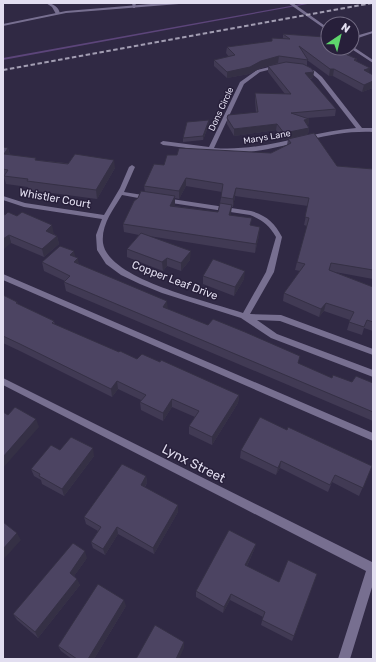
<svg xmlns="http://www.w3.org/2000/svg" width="376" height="662" font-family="Rubik,sans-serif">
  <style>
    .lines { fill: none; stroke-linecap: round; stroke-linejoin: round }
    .stream { fill: #5c457a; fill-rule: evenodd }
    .service { fill: #776f90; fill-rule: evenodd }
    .minor { fill: #776f90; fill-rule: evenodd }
    .tertiary { fill: #776f90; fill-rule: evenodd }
    .rail { stroke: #a29db2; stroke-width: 2; stroke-dasharray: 4.5 2.5; stroke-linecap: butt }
    .wall { fill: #413a54; fill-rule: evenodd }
    .shaded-wall { fill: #353045 }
    .building { fill: #4c4462; stroke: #353045 }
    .labels { text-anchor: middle; stroke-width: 3; stroke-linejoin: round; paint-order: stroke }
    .far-street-label { font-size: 9px; fill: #e2def0; stroke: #271f3a }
    .street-label { font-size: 11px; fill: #e2def0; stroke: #271f3a }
    .near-street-label { font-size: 13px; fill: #e2def0; stroke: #271f3a }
  </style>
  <rect width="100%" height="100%" fill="#302944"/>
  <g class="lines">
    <path class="stream" d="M307,3H313L3,60V58Z"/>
    <path class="service" d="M132,3H136L135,8H133Z
      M3,274L373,433V441L3,280Z"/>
    <path class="minor" d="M46,3C53,3 59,7 60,14H56L52,7Z
      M352,46L373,60V63L350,48H352Z
      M278,65H280V67L260,72L244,84L214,148C263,152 308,132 356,128L318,79L311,73L303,69V68L305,67L315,71L322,77L362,128H373V132C329,130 292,147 249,152C220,155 191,148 163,145L160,143L163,141L209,147L240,82L257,70Z
      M132,165L135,167L124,192L149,196L152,198L149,200L122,195C113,210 101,225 103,243C108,280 212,302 243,313L266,272L276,237C269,225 262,220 250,215L165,202L162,200L165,198L251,211C266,215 275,223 282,237L274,272L250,314L281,315L373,349V355L280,321L257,320L277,334L373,370V377L271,338L241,318L162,293L140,284L121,275L106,264L97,250L96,235L102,219L24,207L3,200V196L25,203L104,215L120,188L129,167Z
      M3,378L372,562H373V584L350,659H338L366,571L3,385Z"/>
    <path class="tertiary" d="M163,3H181L179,4L66,13L3,26V24L66,11Z
      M288,3H293L328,28V31Z
      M373,31V33L352,40V37Z"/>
    <path class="rail" d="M3,70L372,3"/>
  </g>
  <path class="wall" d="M283,34L325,37V40L349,50V55L357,59L356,61L369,73L373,75V88L362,92L333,76H329L307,60V66L313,78L310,79L336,109L335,116L307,118L309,119L308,126L309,128L308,134L337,166L373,169V279L335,272L373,287V331L364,328L362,335L347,330L350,320L324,311L319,317L283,301L284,293L300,271L295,270L297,262L307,226L304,225L308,206L235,196L233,207H231V215L251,225L259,235L255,253L149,236L190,260L181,271L167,266L163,271L127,257V249L139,235L124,232L123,224L138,198L145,192L144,186L164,165L177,155L271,153L287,145L288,139L283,140L276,130L234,136L227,124V118L256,113L255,100V93L285,94L268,72V66L261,68L249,74L227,78L214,66V60L229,57L226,53L227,47L272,41L283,38ZM186,186L222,192L220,203L218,212L174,206L175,205V198L179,199Z
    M209,120V124L203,140L183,142V138Z
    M3,147L8,148L10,155L36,158V160L115,168L97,199L29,190L28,187L6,184L4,177H3Z
    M3,214L54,234L57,236L59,244L44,257L11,243Z
    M75,257L79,264L168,309L332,378L352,382L373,383V421L66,291L64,282L65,281L44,271L42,262Z
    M203,276L244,279L234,296L203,284Z
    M3,295L17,302L18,304L54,321L55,325L119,352L137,359L160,362L239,395L238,403L212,445L189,434V426L195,417L172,407L163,421L141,410L140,402L141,400L118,389L112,397L22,352L3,343Z
    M287,430L372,466L359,496L332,482L328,492L280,468L276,475L240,458L241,450Z
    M60,450L94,456L64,496L42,484L41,480L34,476L31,469Z
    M146,476L147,483L145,487L178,512L154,554L118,534L105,555L93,548L91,542L98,531L86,524L84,517Z
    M256,544L254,550L247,566L294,636L292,641L261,625L263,617L230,600L223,613L196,597V591Z
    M87,558L74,576L80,585L38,638L17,620L13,614Z
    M126,606L94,659H72L61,651L58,646Z"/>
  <path class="shaded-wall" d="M349,50L348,57L343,53Z
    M279,56L278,63L261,68L249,74L227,78V72L261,61Z
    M370,68L369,75L364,70Z
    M330,69H334L333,76H329Z
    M314,72L313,78L304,79L305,73Z
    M373,81V88L362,92L364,85Z
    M309,119L308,126L304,120Z
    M209,120V124L203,140V136Z
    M277,124L276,130L234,136V129Z
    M309,128L308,134L283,140L284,133Z
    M8,148L10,156L4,154Z
    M114,160L115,168L97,199L96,190Z
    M186,178V186L179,199V191Z
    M236,188L235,196L233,207V199Z
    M175,196V205L170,214V206Z
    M232,205L231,214L229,223V215Z
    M52,225L54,234L48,240L46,231Z
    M260,227L259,235L255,253L256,244Z
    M9,235L11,243L3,250V239Z
    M57,236L59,244L44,257L42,249Z
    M74,251L76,260L70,255Z
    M191,251L190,260L181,271V263Z
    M78,258L79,267L74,262Z
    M167,258V266L163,271L162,262Z
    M245,271L244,279L234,296L235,287Z
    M167,301L168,310L163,307Z
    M326,303L324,311L319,317L321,309Z
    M117,381L118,389L112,397L111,389Z
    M239,395L238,403L212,445V437Z
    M172,399V407L163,421V413Z
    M36,419L39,427L3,468V457Z
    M93,448L94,456L64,496L62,489Z
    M281,461L280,468L276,475L278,468Z
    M146,476L147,483L141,492V485Z
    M178,505V512L154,554L153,548Z
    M117,527L118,534L105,555L103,549Z
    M17,533L21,540L3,560V549Z
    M256,544L254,550L244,572L245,565Z
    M85,551L87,558L72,579L70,573Z
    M77,579L80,585L38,638L35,632Z
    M231,594L230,600L223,613L224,607Z
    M124,600L126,606L94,659H88Z
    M184,642V648L179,659H176Z"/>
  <path class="building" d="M283,34L325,37L324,39L328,41V48H344L349,50L343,53L357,59L354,60L370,68L364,70L373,75V81L364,85L334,69H330L299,46L308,60L279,56L261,61L250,67L227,72L214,60L235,55L227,47L272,41V38L290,39Z
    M286,62L303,64L311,68L314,72L305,73L336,109L291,113L309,119L304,120L309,128L284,133L277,124L234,129L227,118L228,115L258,112L255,93L291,94L268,66Z
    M209,120L203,136L183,138L187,122Z
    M314,133L337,166L373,169V270L331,263L329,270L373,287V322L367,320L364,327L349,322L354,312L326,303L321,309L284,293L305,264L297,262L309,218L305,217L309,198L236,188L233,199L221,197L223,184L186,178L179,191L144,186L154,164L164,165L167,155H177L179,148L271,153L291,143L288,139Z
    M3,147L8,148L4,154L36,158L35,160L68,164L75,154L114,160L96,190L27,181L28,179L4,176L8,170L3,169Z
    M141,191L175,196L170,206L218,212L220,203L232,205L229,215L252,218L250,225L260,227L256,244L123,224L134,201L138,198Z
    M8,212L17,216L22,212L52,225L46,231L57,236L42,249L9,235L3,239V214L5,215Z
    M141,233L191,251L181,263L167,258L162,262L127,249Z
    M60,246L74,251L70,255L78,258L74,262L167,301L163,307L208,325L213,319L245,332L300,356L298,363L332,378L333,375L352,382L356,376L373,383V412L64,282L70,276L42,262Z
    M213,259L245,271L235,287L203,276Z
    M3,295L17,302L16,303L54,321L52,323L119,352L120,351L137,359L142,354L160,362L161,360L239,395L212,437L189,426L199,411L172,399L163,413L140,402L146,395L117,381L111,389L20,344L3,336Z
    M15,407L36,419L3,457V412L8,415Z
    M260,417L287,430L288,427L372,466L363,488L335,475L330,485L281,461L278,468L241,450Z
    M71,437L93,448L62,489L39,476L40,474L31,469L51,445L60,450Z
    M122,464L146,476L141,485L178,505L153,548L117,527L103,549L91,542L101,527L84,517Z
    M3,522L17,533L3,549Z
    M229,530L256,544L245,565L279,582L288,560L317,574L294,636L262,620L265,612L231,594L224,607L196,591Z
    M73,543L85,551L70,573L77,579L35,632L13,614Z
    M98,584L124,600L88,659H77L58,646Z
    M155,625L184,642L176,659H136Z"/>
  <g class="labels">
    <g class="far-street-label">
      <text transform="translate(221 109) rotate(-65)" y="3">Dons Circle</text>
      <text transform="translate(267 137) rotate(-10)" y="3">Marys Lane</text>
    </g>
    <g class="street-label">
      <text transform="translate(55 198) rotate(10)" y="4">Whistler Court</text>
      <text transform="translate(175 280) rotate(21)" y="4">Copper Leaf Drive</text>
    </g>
    <g class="near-street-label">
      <text transform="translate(194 463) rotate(27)" y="5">Lynx Street</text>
    </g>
  </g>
  <rect width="376" height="662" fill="none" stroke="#e2def0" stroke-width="8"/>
  <g transform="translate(340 36) rotate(35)"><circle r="19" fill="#271f3a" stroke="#726b83"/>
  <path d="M0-3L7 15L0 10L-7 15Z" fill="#5ed56c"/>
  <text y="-6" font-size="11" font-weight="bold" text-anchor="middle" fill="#e2def0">N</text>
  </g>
</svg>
